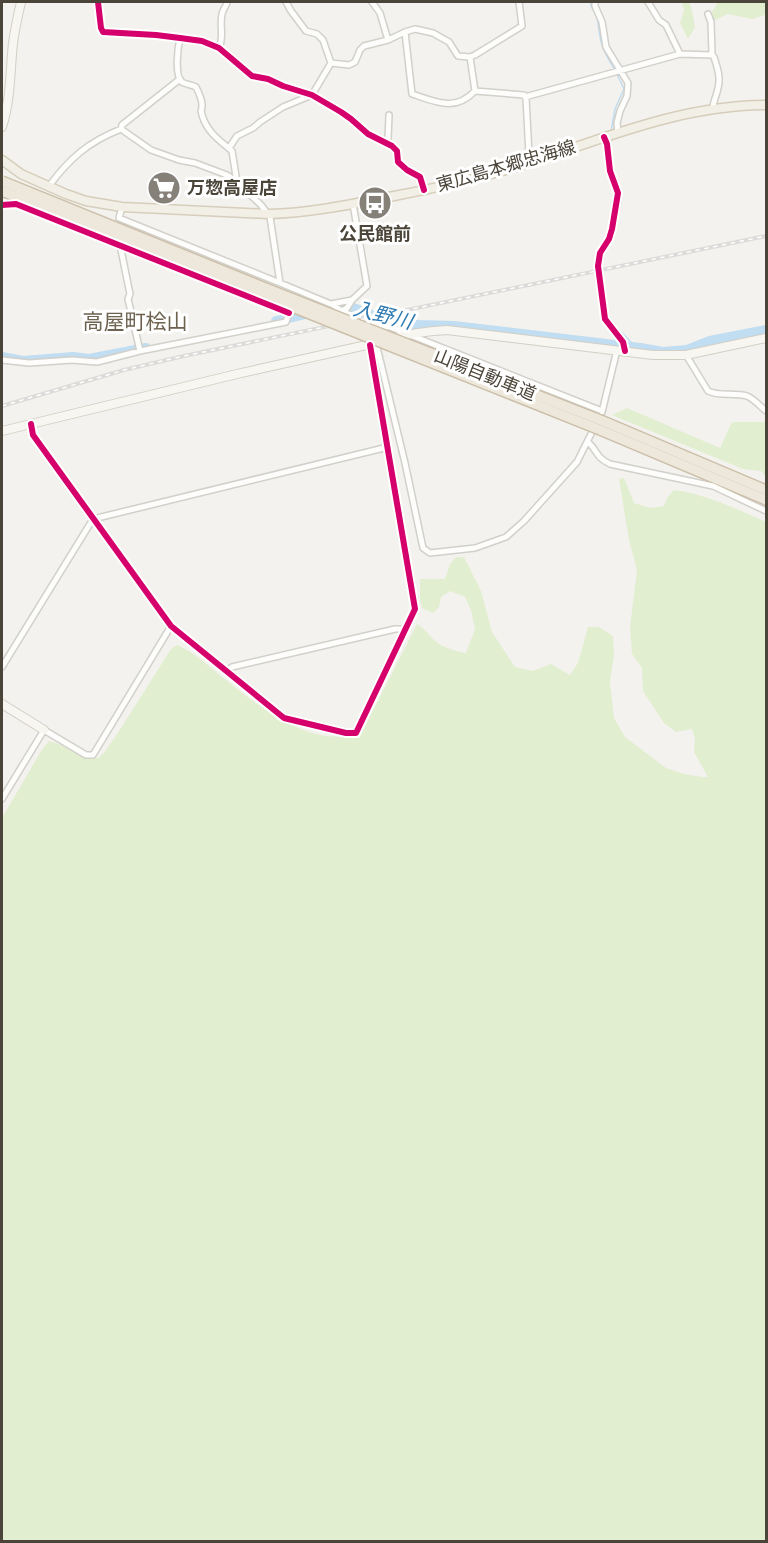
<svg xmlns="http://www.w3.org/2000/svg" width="768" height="1543" font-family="'Fira Sans Condensed','Noto Sans JP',sans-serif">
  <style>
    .green { fill: #e1eecf }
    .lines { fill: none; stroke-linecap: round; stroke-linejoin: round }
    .stream { stroke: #c0ddf1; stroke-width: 1.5 }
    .river { stroke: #c0ddf1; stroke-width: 10 }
    .street-casing { stroke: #d2d0cb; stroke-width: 8 }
    .secondary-casing { stroke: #d3cfc5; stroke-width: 10 }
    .primary-casing { stroke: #d6cebb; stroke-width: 11 }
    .highway-casing { stroke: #ccbfa9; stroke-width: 12 }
    .street { stroke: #fdfdfc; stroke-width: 5 }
    .secondary { stroke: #f7f6f1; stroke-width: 8 }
    .primary { stroke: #f2efe6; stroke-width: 8 }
    .highway { stroke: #ede8db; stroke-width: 9 }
    .rail-casing { stroke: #dbdbda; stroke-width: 4 }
    .rail { stroke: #fff; stroke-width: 1.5; stroke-dasharray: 4.5; stroke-linecap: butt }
    .highway-bridge-casing { stroke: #ccbfa9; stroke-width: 12; stroke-linecap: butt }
    .highway-bridge { stroke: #ede8db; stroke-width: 9 }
    .cycleway-casing { stroke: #fff; stroke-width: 10 }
    .cycleway { stroke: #d6006c; stroke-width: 6 }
    .labels { text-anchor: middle; stroke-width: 6; stroke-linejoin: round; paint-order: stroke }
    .street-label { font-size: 18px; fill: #4b4439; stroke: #fff }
    .poi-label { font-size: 18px; font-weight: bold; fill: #4b4439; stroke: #fff; text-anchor: start }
    .water-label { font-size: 20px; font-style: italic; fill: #2e7ab2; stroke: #fff }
    .quarter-label { font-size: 21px; fill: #6e6250; stroke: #fff }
  </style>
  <rect width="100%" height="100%" fill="#f4f2ee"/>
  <path class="green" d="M682,2H689C693,10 693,18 695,27L688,39L680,23L684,10Z
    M718,2H766L765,15L752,19L728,14L713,21L712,12Z
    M627,408L720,448L732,422H766V477L761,471L743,469L612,415Z
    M624,478L634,503L650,508L664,506L667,498L674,490C706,494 737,509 766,522V1541L2,1542V818L41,751L49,741L59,744L83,757L99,758L106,750L121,728L171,649L177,645C196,653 210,668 226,680C253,702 291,731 326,736C337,737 348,737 359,738L417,624C424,628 428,634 434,640C443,648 455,651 466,653L475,629L471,610L465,597L450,591L441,597L439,607L433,613L422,608L420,600V579H445L450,564L456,557H464L481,591L492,632L515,667L533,671L551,664L570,675L578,663L588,627H599L613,636L614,655L610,682L614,718L625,737L666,768L684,774L702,777H708L694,752L695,739L692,729L676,732L664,723L643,691L642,668L632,654L630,627L637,570L629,540L619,479Z"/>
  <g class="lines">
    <path class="stream" d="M591,2V6L595,12
      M597,16C600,42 601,48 615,70
      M611,132L615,109L624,89L617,74
      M611,139L612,168
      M612,237L621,203V192L613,172
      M611,241L604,254L601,263L608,316L613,324L635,346L640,348"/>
    <path class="river" d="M276,321L344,305L365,312L379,319L400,323L419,325L454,326L640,348L663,352L687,350L710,341L766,330
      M2,357L23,361L73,357L89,359L146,348"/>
    <defs>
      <path id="street" d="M98,2L101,28L103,32L156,35L180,38L202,41L219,48L252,76L268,79L283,86L312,95L341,112L351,119L368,134L392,146L397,151L398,162L407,170L420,177L424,190
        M286,2L291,11L306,31L317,34L323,40L331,63
        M372,2L380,13L388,40
        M595,2V6L602,22L606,47L628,83L627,96L620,111L617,123L618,133
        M648,2L659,20L666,25L680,54L712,55
        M708,14L711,22L712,55L714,57C717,67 721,77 718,88C717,95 713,101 713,108
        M405,32L412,94C436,102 455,112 475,91
        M180,38C178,47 174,75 182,82C185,84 192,85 196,87C199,93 202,99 202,105C202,114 200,106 202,115C207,132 219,140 232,151L236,176L235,180
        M219,48C225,36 218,23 223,11C224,8 227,5 227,2
        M470,57L475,91L524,95L526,98L529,155L531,162
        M331,63L349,65L355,62L360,50L364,46L388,40L405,32L415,29L433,33L440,37L449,42L458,56L470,57L475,55L522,26L519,2
        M525,97L680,54
        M121,129L122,125L180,79
        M604,137L607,144L610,171L618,193L612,229L609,239L600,253L598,266L605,319L623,342L625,351
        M386,143L388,139L389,115
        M229,148L237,136L253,128L260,122L283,107L312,95L331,63
        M49,186C69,159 88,142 121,129L151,150L179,160L195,163L227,175L235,180L261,205L270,217L280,283
        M2,205L16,204L289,313
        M122,207L119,218L280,283L333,305L342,311L378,327H390L602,411
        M120,245L130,294L128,299L140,351
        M331,304L352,300
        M342,311L347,308L352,300L367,286L353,204
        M376,343L405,463L423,548L430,553L475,548L506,537L524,521L577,462L595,426
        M686,355L708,391C720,397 734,392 747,396C754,399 760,406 766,411
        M2,360L29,363L72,360L97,362L140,351L286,322L289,313L294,306
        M602,412L617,350
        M31,424L33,435L171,626L284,718L346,733H356L415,609L370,345
        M588,442C598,451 595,457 610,464L713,486L766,511
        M2,667L93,519L388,447
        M226,671L232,667L395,629H406
        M2,799L44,730L86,755H93L171,626"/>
      <path id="secondary" d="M2,127C11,99 10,71 13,43C15,29 18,15 21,2
        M391,339C410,333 427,331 447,330L653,355H686L766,338
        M2,431L237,374L380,342
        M2,704L44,730"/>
      <path id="primary" d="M2,160L21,174L66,194L86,201L122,207L268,214C310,213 353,204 394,196C441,187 487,177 532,162C609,136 685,105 766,105"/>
      <path id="highway" d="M603,421L766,490
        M600,430L766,500"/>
    </defs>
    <use href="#street" class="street-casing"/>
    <use href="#secondary" class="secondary-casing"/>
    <use href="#primary" class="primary-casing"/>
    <use href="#highway" class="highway-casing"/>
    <use href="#street" class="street"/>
    <use href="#secondary" class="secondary"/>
    <use href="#primary" class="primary"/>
    <use href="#highway" class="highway"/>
    <defs>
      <path id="rail" d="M2,406L124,370L184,356L766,236"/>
    </defs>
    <use href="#rail" class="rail-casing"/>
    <use href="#rail" class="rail"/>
    <defs>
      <path id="highway-bridge" d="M2,181L273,291L603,421
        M2,191L600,430"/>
    </defs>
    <use href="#highway-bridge" class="highway-bridge-casing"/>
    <use href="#highway-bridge" class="highway-bridge"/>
    <defs>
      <path id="cycleway" d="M98,2L101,28L103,32L156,35L180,38L202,41L219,48L252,76L268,79L283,86L312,95L341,112L351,119L368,134L392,146L397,151L398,162L407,170L420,177L424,190
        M604,137L607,144L610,171L618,193L612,229L609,239L600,253L598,266L605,319L623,342L625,351
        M2,205L16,204L289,313
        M31,424L33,435L171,626L284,718L346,733H356L415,609L370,345"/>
    </defs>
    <use href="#cycleway" class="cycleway-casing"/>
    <use href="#cycleway" class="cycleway"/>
  </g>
  <defs>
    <symbol id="supermarket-disc" viewBox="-11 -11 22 22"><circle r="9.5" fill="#868178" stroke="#fff"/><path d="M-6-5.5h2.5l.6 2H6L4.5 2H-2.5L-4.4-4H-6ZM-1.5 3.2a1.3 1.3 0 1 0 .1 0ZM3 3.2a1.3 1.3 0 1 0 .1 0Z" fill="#fff"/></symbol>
    <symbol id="bus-disc" viewBox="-11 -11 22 22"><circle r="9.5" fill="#868178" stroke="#fff"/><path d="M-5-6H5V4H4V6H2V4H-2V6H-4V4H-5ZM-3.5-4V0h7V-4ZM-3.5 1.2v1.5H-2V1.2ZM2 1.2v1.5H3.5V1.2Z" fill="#fff"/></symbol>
  </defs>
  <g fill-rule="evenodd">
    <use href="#supermarket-disc" x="145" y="169" width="38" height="38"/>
    <use href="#bus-disc" x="356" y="184" width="38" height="38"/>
  </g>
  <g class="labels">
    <g class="street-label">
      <text transform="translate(506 166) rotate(-16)" y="6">東広島本郷忠海線</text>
      <text transform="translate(485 375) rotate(22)" y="6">山陽自動車道</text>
    </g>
    <g class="poi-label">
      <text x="187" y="194">万惣高屋店</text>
      <text x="375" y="240" text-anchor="middle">公民館前</text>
    </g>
    <g class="water-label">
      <text transform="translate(383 315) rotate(14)" y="7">入野川</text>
    </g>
    <g class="quarter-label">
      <text x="135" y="329">高屋町桧山</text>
    </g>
  </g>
  <rect width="768" height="1543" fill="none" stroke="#4b4439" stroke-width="6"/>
</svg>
